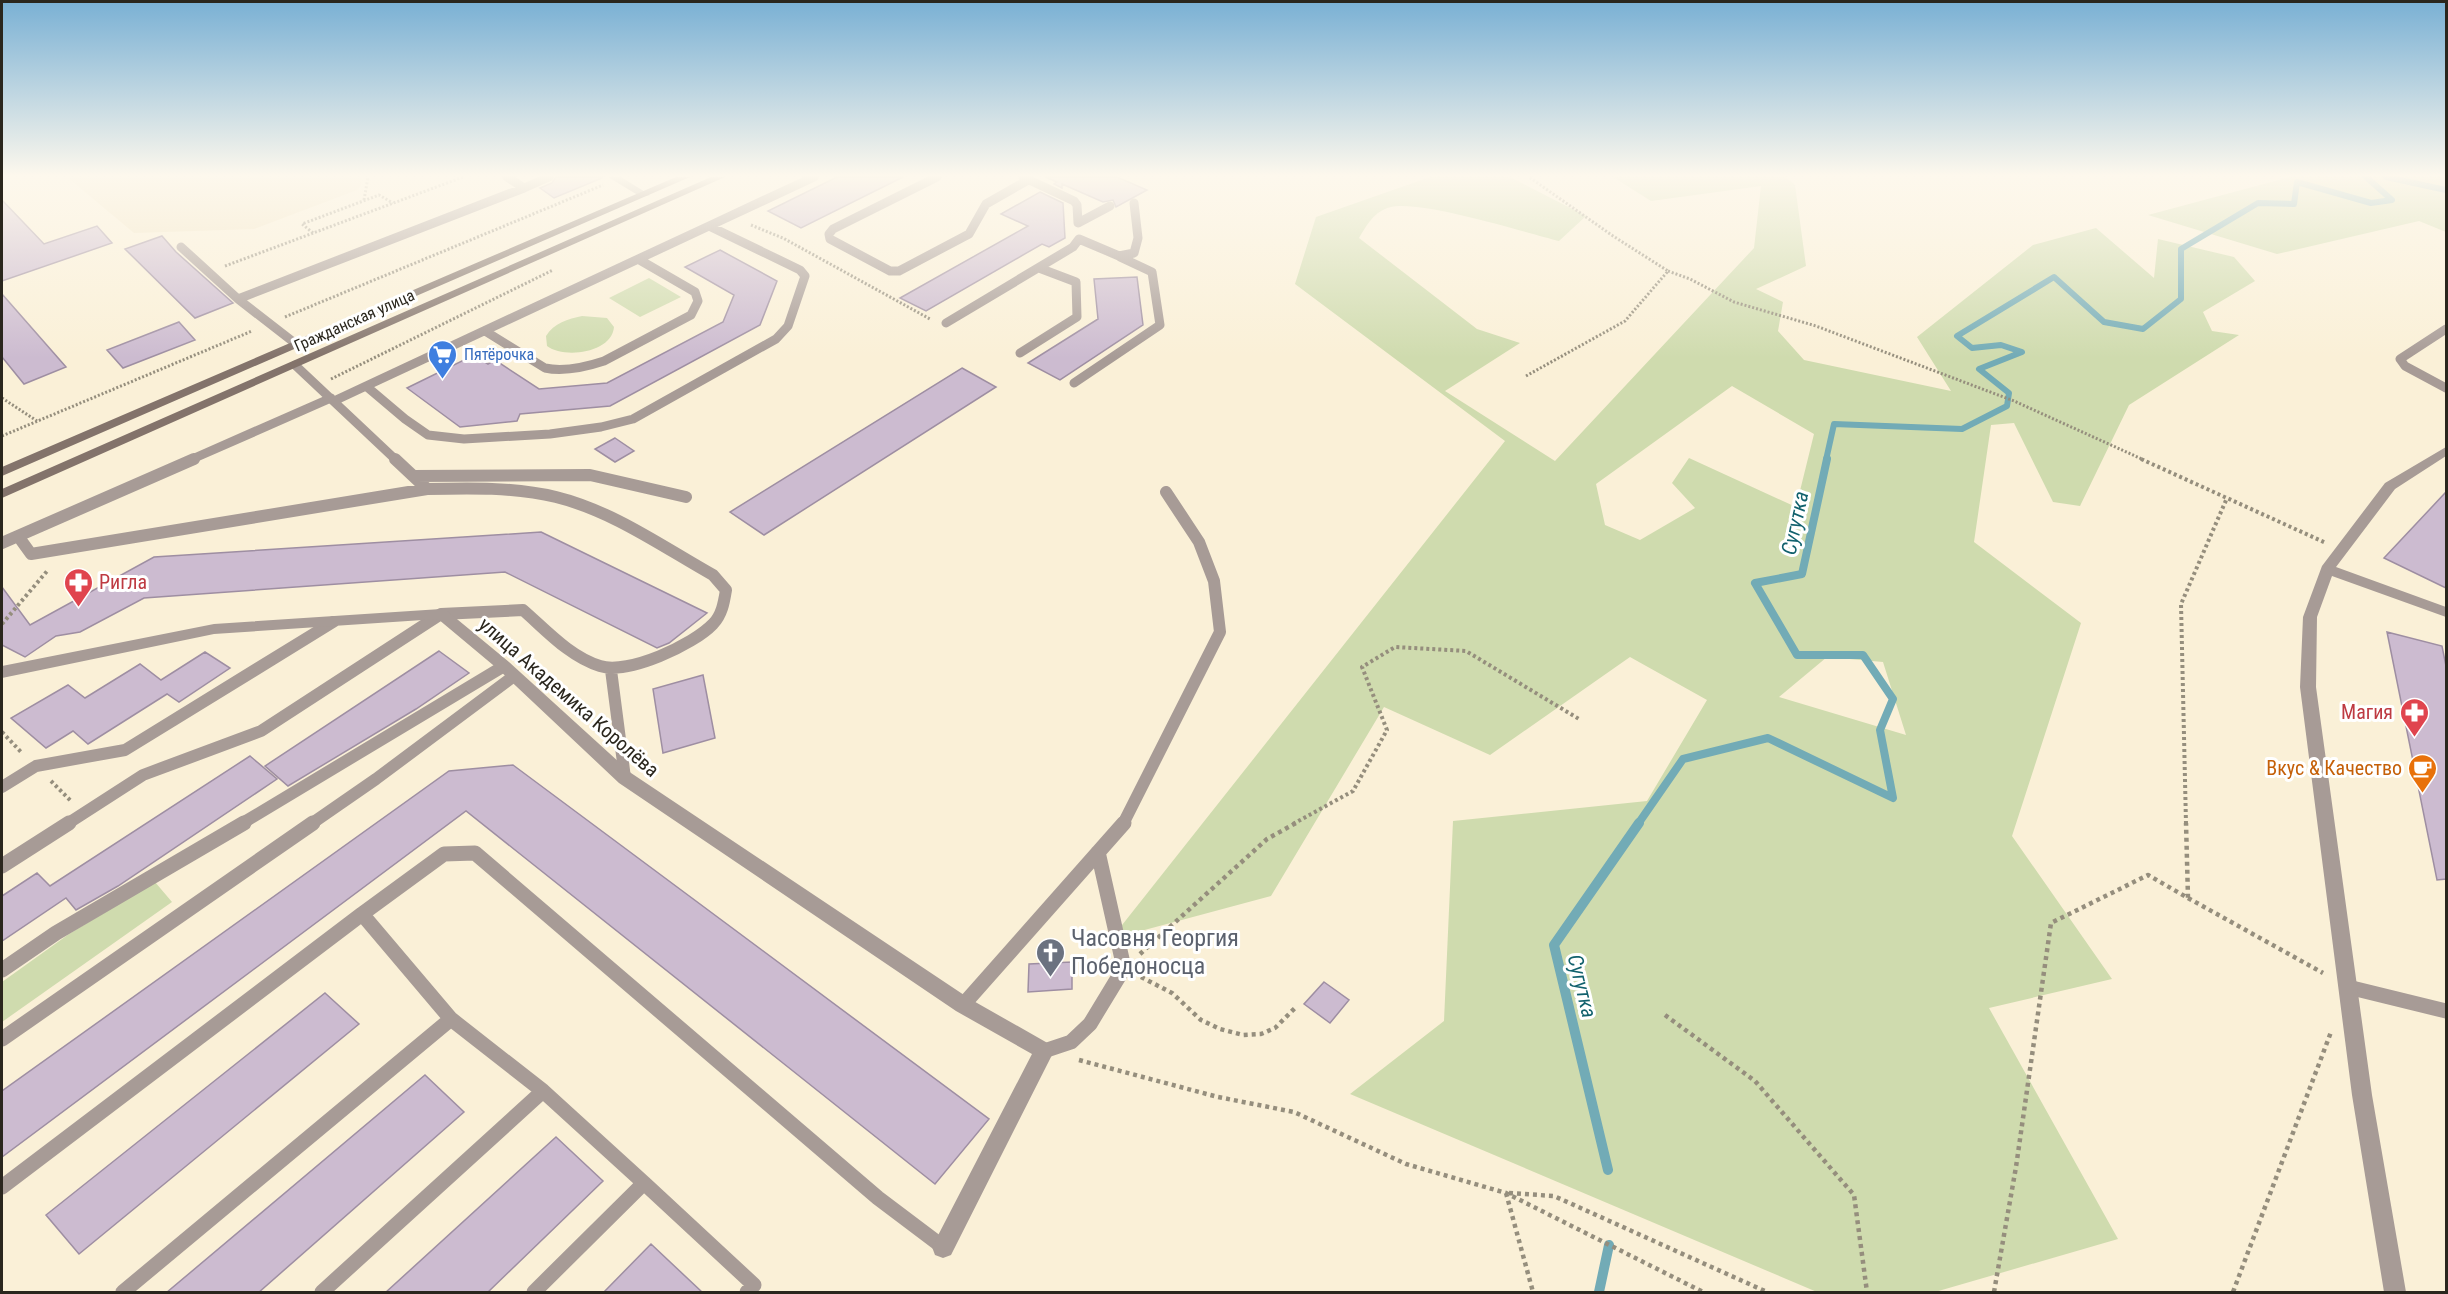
<svg xmlns="http://www.w3.org/2000/svg" width="2448" height="1294" font-family="'Roboto Condensed',sans-serif">
  <style>
    .built { fill: #f1e4c4 }
    .green { fill: #cfdbae; fill-rule: evenodd }
    .lines { fill: none; stroke-linecap: round; stroke-linejoin: round }
    .stream-far2 { stroke: #72abb6; stroke-width: 6 }
    .stream-far1 { stroke: #72abb6; stroke-width: 8 }
    .stream { stroke: #72abb6; stroke-width: 10 }
    .building { fill: #ccbbd0; stroke: #9e8ea2; stroke-width: 1.5 }
    .path-far2 { stroke: #958e7d; stroke-width: 3; stroke-dasharray: 2 2; stroke-linecap: butt }
    .path-far1 { stroke: #958e7d; stroke-width: 4; stroke-dasharray: 3 3; stroke-linecap: butt }
    .path { stroke: #958e7d; stroke-width: 4.5; stroke-dasharray: 4 4; stroke-linecap: butt }
    .lane-far2 { stroke: #a79b96; stroke-width: 9 }
    .lane-far1 { stroke: #a79b96; stroke-width: 12 }
    .lane { stroke: #a79b96; stroke-width: 15 }
    .street { fill: #a79b96; fill-rule: evenodd }
    .secondary { fill: #83736b; fill-rule: evenodd }
    .labels { text-anchor: middle; stroke-width: 6; stroke-linejoin: round; paint-order: stroke }
    .far-street-label { font-size: 16px; fill: #2a261d; stroke: #fff }
    .far-shop-label { font-size: 16px; fill: #366cbe; stroke: #fff; text-anchor: start }
    .health-label { font-size: 20px; fill: #be3a42; stroke: #fff; text-anchor: start }
    .street-label { font-size: 20px; fill: #2a261d; stroke: #fff }
    .food-label { font-size: 20px; fill: #c56008; stroke: #fff; text-anchor: end }
    .water-label { font-size: 21px; font-style: italic; fill: #11616d; stroke: #fff }
    .near-worship-label { font-size: 24px; fill: #5b616d; stroke: #fff; text-anchor: start }
  </style>
  <rect width="100%" height="100%" fill="#faf0d7"/>
  <path class="built" d="M67,177H360L361,186L357,190L254,229L134,233Z"/>
  <path class="green" d="M1430,177H1510L1586,216L1559,241C1523,232 1422,200 1391,207C1374,211 1367,225 1359,238L1477,329L1520,343L1445,391L1555,461L1754,248L1761,186L1651,201L1613,177H1785L1795,185L1806,266L1756,289L1783,302L1778,331L1804,360L1951,391L1917,337L2033,245L2096,228L2154,278L2158,239L2234,257L2255,281L2203,312L2212,331L2239,335L2129,405L2080,506L2053,502L2014,423L1991,425L1974,542L2081,623L2012,836L2112,979L1989,1008L2118,1239L1935,1292H1817L1350,1094L1444,1021L1453,821L1647,801L1707,700L1630,657L1490,755L1384,707L1271,896L1111,939L1505,441L1295,284L1316,217ZM1732,386L1814,434L1796,507L1689,458L1672,483L1695,508L1640,540L1605,525L1596,484ZM1827,657L1883,662L1906,735L1779,697Z
    M2290,177H2446V232L2419,221L2277,254L2148,215Z
    M649,278L681,297L640,317L609,298Z
    M582,316L607,318L614,327C612,353 564,359 547,346L546,336C554,323 568,319 582,316Z
    M155,882L172,902L2,1022V982L69,934Z"/>
  <g class="lines">
    <path class="stream-far2" d="M2386,177L2446,190
      M1826,460L1834,424L1962,429L2007,406L2009,393L1979,369L2022,352L2001,345L1972,348L1957,336L2054,277L2104,322L2143,329L2181,299V249L2258,203L2294,204L2297,182L2371,203L2392,200L2366,177"/>
    <path class="stream-far1" d="M1638,824L1683,759L1768,738L1893,798L1880,730L1893,699L1863,655H1797L1755,583L1802,574L1827,459"/>
    <path class="stream" d="M1608,1170L1554,945L1639,823
      M1599,1292L1609,1245"/>
  </g>
  <path class="building" d="M556,177H602V178L554,198L540,188L552,183Z
    M837,177H903L801,228L768,211Z
    M1045,177H1117L1147,190L1116,207L1113,200L1103,202L1062,184V188L1054,184L1057,182Z
    M1040,192L1063,203L1065,238L1049,247L1042,244L926,311L900,298L1028,226L1001,214Z
    M2,200L44,244L97,226L112,243L2,281Z
    M162,236L176,252L233,303L195,318L125,249Z
    M720,250L777,281L760,325L610,406L520,414L517,421L460,427L407,388L474,355L488,364L495,360L539,389L607,383L723,322L734,295L685,267Z
    M1137,277L1143,325L1060,380L1028,363L1098,319L1094,279Z
    M2,294L66,367L24,384L2,357Z
    M179,322L195,340L123,368L107,350Z
    M962,368L996,387L764,535L730,512Z
    M615,438L634,451L615,462L595,449Z
    M2446,492V588L2384,558Z
    M541,532L707,613L669,643L657,648L505,572L144,598L80,632L56,636L25,657L2,645V587L30,625L154,557Z
    M2387,632L2442,646L2446,666V879L2437,880Z
    M439,651L469,673L416,709L288,786L265,766Z
    M205,652L230,668L179,702L167,694L88,744L73,731L46,748L11,718L68,685L85,698L140,664L161,680Z
    M703,675L715,738L663,753L653,689Z
    M250,756L277,779L118,886L76,910L66,898L2,941V896L37,873L50,886Z
    M513,765L989,1119L935,1184L466,811L2,1157V1091L449,771Z
    M1072,962V989L1028,992L1029,964Z
    M1324,982L1349,1000L1330,1023L1304,1004Z
    M325,993L359,1024L79,1254L46,1215Z
    M425,1075L464,1112L258,1293H166Z
    M556,1137L603,1181L487,1293H385Z
    M651,1244L703,1293H603Z"/>
  <g class="lines">
    <path class="path-far2" d="M364,200L368,177
      M751,225L783,238L930,319
      M313,233L302,224L379,195L393,203
      M225,266L463,177
      M1668,271L1690,279L1734,302L1816,326L2014,401L2144,460
      M285,317L603,185
      M1526,376L1625,321L1668,271L1613,236L1529,177
      M331,379L553,270
      M2,398L37,421
      M2,436L252,331"/>
    <path class="path-far1" d="M2141,459L2326,543
      M2,624L48,570
      M2,732L22,753
      M51,781L71,801
      M1293,824L1353,791L1387,730L1362,667L1395,647L1466,651L1579,719
      M2186,824L2181,604L2227,498"/>
    <path class="path" d="M2188,898L2323,973
      M1140,954L1267,839L1296,823
      M1141,977L1172,993L1201,1020L1220,1029L1243,1035L1261,1034L1275,1028L1296,1007
      M1665,1015L1755,1081L1854,1195L1867,1292
      M1079,1060L1218,1097L1294,1112L1406,1164L1506,1193L1703,1292
      M1506,1193L1533,1292
      M1509,1193L1554,1196L1767,1292
      M1994,1292L2016,1167L2051,923L2148,875L2188,898L2186,823
      M2233,1292L2331,1032"/>
    <path class="lane-far2" d="M507,177L524,188L549,177
      M937,177L833,229L829,234L830,239L890,271H899L969,234L986,204L1028,180
      M1023,177L1074,201L1077,205L1078,223L1110,206
      M709,226L814,177
      M709,226L800,270L805,276L788,326L776,339L633,419L601,427L550,434L464,439L428,435L405,419L366,386Z
      M181,247L238,299L296,344
      M238,299L524,188
      M946,323L1073,247L1079,239L1119,256L1134,253L1138,238L1134,203
      M2446,329L2400,359L2405,366L2446,388
      M485,331L545,368C564,372 586,367 604,361L691,315L698,301L695,292L638,259
      M1020,353L1077,317L1076,282L1039,268
      M295,365L396,460
      M1074,383L1160,325L1152,272L1120,257
      M334,401L366,386
      M190,460L331,398"/>
    <path class="lane-far1" d="M413,476L590,475L686,497
      M18,536L31,554L427,489
      M2,543L194,459
      M611,670L625,778
      M2,787L36,766L125,750L333,622
      M67,824L143,775L261,731L441,614L523,610C546,630 570,657 600,666C628,675 693,645 713,624C722,615 724,602 726,590L713,575C663,547 613,511 556,497C514,487 470,488 427,489L395,459
      M241,824L504,666
      M311,824L376,779L514,676
      M1123,824L1220,632L1214,581L1199,542L1166,492"/>
    <path class="lane" d="M2,866L69,823
      M362,914L444,854L475,853L878,1198L943,1247
      M2,970L56,933L244,823
      M2348,987L2446,1011
      M963,1005L1124,823
      M2,1039L313,823
      M1044,1051L1071,1042L1090,1024L1124,968L1098,852
      M644,1183L754,1285L747,1292
      M2,1187L362,914L451,1019L543,1091L644,1183L534,1292
      M123,1292L451,1019
      M322,1292L543,1091"/>
    <path class="street" d="M608,177H621L650,195L641,197Z
      M2446,447V456L2395,489L2336,567L2446,607V617L2332,576L2317,617L2316,687L2372,1095L2406,1292H2384L2352,1095L2300,687L2303,617L2322,566L2385,483Z
      M441,609L446,610L509,662L631,773L970,999L1051,1045L1054,1051L1051,1057L951,1255L943,1258L935,1255L932,1247L1032,1054L956,1011L619,783L499,670L438,619L214,634L2,678V666L214,624Z"/>
    <path class="secondary" d="M676,177H690L2,476V467Z
      M711,177H725L2,498V489Z"/>
  </g>
  <linearGradient id="sky" x2="0" y2="1"><stop stop-color="#79b0d4"/><stop offset="0.49" stop-color="#fdf8ed"/><stop offset="1" stop-color="#fdf8ed" stop-opacity="0"/></linearGradient>
  <rect width="2448" height="358" fill="url(#sky)"/>
  <defs>
    <symbol id="supermarket-pin" viewBox="-11 -11 22 30"><path d="M0 17L-7.5 6A9.5 9.5 0 1 1 7.5 6Z" fill="#3f7fe0" stroke="#fff"/><path d="M-6-5.5h2.5l.6 2H6L4.5 2H-2.5L-4.4-4H-6ZM-1.5 3.2a1.3 1.3 0 1 0 .1 0ZM3 3.2a1.3 1.3 0 1 0 .1 0Z" fill="#fff"/></symbol>
    <symbol id="pharmacy-pin" viewBox="-11 -11 22 30"><path d="M0 17L-7.5 6A9.5 9.5 0 1 1 7.5 6Z" fill="#e0444e" stroke="#fff"/><path d="M-2-6h4v4h4v4h-4v4h-4v-4h-4v-4h4Z" fill="#fff"/></symbol>
    <symbol id="cafe-pin" viewBox="-11 -11 22 30"><path d="M0 17L-7.5 6A9.5 9.5 0 1 1 7.5 6Z" fill="#e8710a" stroke="#fff"/><path d="M-5.5-4.5H6V0H3Q3 3.5 0 3.5H-2.5Q-5.5 3.5-5.5 0ZM3-3.2v2h1.7v-2ZM-6 4.5H4V6H-6Z" fill="#fff"/></symbol>
    <symbol id="church-pin" viewBox="-11 -11 22 30"><path d="M0 17L-7.5 6A9.5 9.5 0 1 1 7.5 6Z" fill="#6b7280" stroke="#fff"/><path d="M-1.2-6h2.4v3.5h3.3v2.4h-3.3V6h-2.4V-.1h-3.3v-2.4h3.3Z" fill="#fff"/></symbol>
  </defs>
  <g fill-rule="evenodd">
    <use href="#supermarket-pin" x="426" y="338" width="33" height="45"/>
    <use href="#pharmacy-pin" x="62" y="566" width="33" height="45"/>
    <use href="#pharmacy-pin" x="2398" y="696" width="33" height="45"/>
    <use href="#cafe-pin" x="2406" y="752" width="33" height="45"/>
    <use href="#church-pin" x="1034" y="936" width="33" height="45"/>
  </g>
  <g class="labels">
    <g class="far-street-label">
      <text transform="translate(354 320) rotate(-24)" y="6">Гражданская улица</text>
    </g>
    <g class="far-shop-label">
      <text x="464" y="360">Пятёрочка</text>
    </g>
    <g class="health-label">
      <text x="99" y="589">Ригла</text>
      <text x="2393" y="719" text-anchor="end">Магия</text>
    </g>
    <g class="street-label">
      <text transform="translate(569 697) rotate(41)" y="7">улица Академика Королёва</text>
    </g>
    <g class="food-label">
      <text x="2402" y="775">Вкус &amp; Качество</text>
    </g>
    <g class="water-label">
      <text transform="translate(1795 523) rotate(-78)" y="7">Сугутка</text>
      <text transform="translate(1582 986) rotate(76)" y="7">Сугутка</text>
    </g>
    <g class="near-worship-label">
      <text x="1071" y="946">Часовня Георгия<tspan x="1071" dy="28">Победоносца</tspan></text>
    </g>
  </g>
  <rect width="2448" height="1294" fill="none" stroke="#2a261d" stroke-width="6"/>
</svg>
